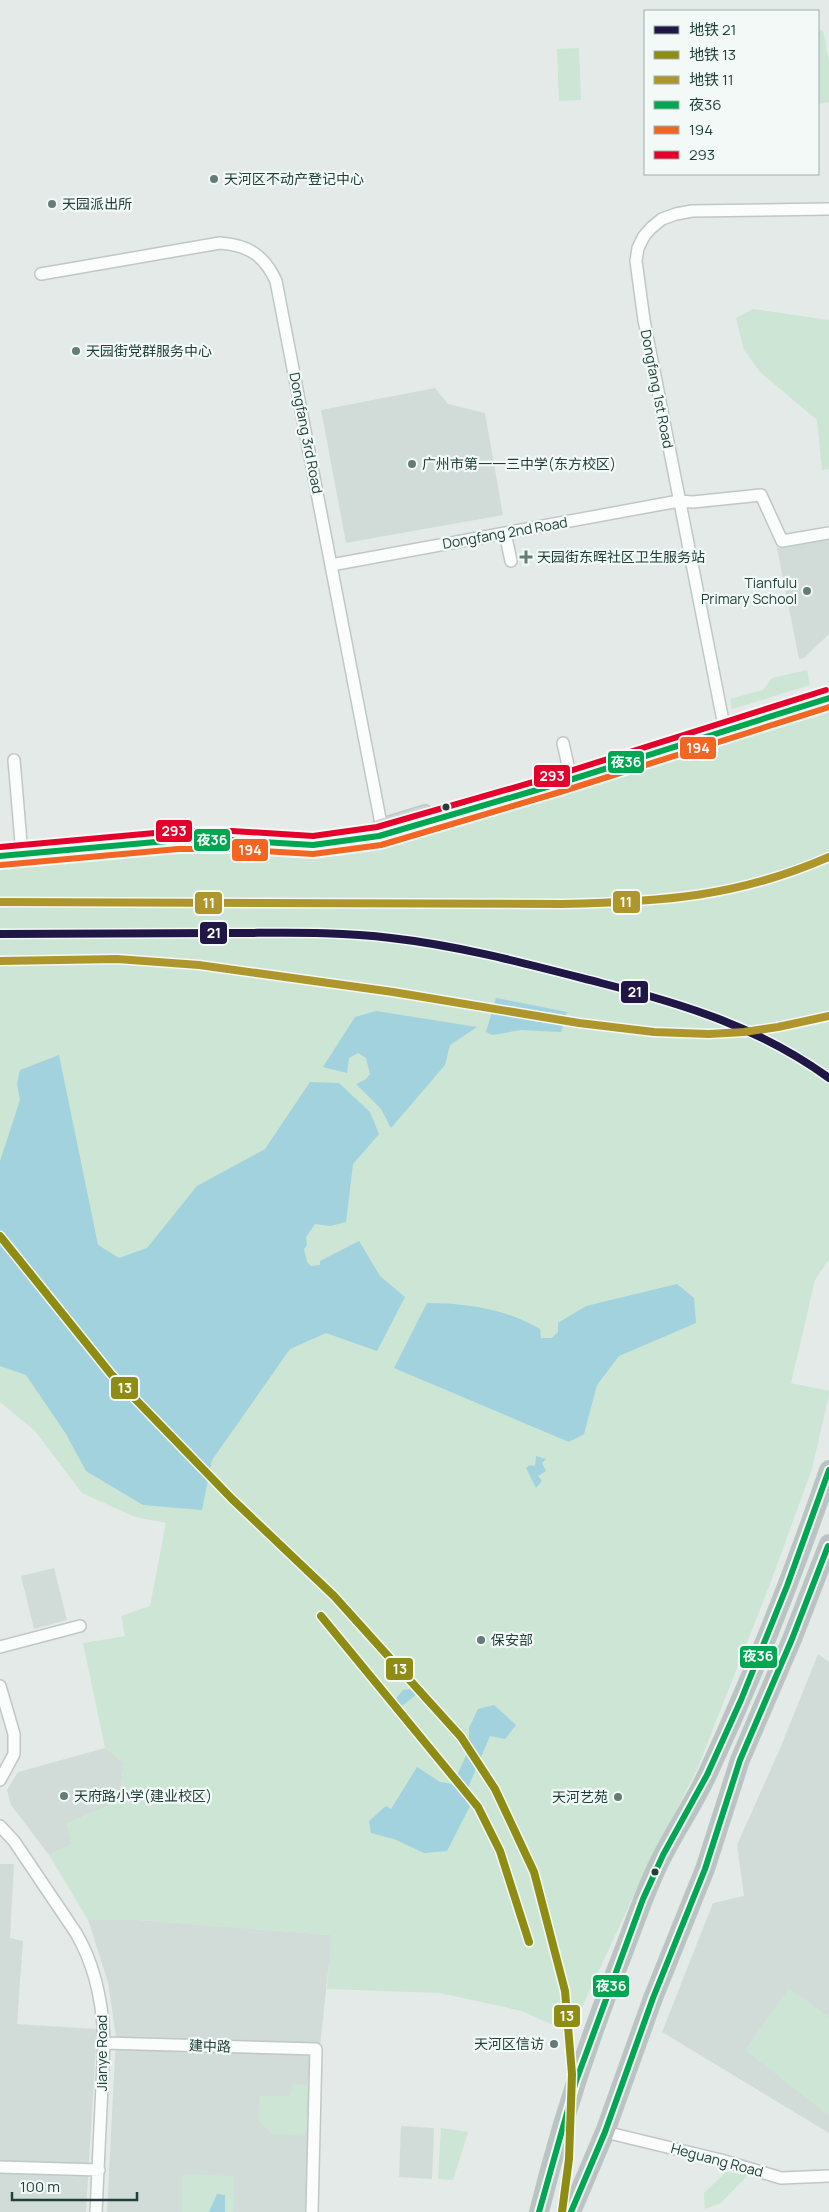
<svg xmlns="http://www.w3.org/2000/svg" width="829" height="2212" font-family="Manrope,'Noto Sans SC',sans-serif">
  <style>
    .built { fill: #d1dcd8 }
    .green { fill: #cce5d5 }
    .water { fill: #a1d2dd }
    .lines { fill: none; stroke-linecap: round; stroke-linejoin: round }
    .minor-casing { stroke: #c1c7c5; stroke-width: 14 }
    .major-casing { stroke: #bcc7c4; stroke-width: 18 }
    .highway-casing { stroke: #bcc7c4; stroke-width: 20 }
    .minor { stroke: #fbfcfc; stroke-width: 11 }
    .major { stroke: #cdd6d4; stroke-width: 15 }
    .highway { stroke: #bac3c1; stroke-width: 18 }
    .bus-1-casing { stroke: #f2f9f6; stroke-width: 10 }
    .bus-2-casing { stroke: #f2f9f6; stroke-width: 10 }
    .bus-3-casing { stroke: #f2f9f6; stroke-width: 10 }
    .bus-1 { stroke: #00a651; stroke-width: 6 }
    .bus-2 { stroke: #f26522; stroke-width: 6 }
    .bus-3 { stroke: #e4002b; stroke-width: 6 }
    .metro-1-casing { stroke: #f2f9f6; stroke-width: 11 }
    .metro-2-casing { stroke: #f2f9f6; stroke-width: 11 }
    .metro-3-casing { stroke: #f2f9f6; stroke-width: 11 }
    .metro-1 { stroke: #201747; stroke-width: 8 }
    .metro-2 { stroke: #8e8c13; stroke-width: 8 }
    .metro-3 { stroke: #ae962c; stroke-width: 8 }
    .poi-dot { fill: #657c76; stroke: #f2f9f6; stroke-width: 2 }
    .bus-dot { fill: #204039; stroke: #f2f9f6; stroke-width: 2 }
    .labels { text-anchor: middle; stroke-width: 4.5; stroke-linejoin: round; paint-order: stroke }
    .poi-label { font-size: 14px; fill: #204039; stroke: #f2f9f6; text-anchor: start }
    .street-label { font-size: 14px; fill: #204039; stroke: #f2f9f6 }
    .line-badge { stroke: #f2f9f6; stroke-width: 2 }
    .badge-label { font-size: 14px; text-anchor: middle; font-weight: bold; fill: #fff }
  </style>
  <rect width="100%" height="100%" fill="#e4eae8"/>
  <path class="built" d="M435,388L448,404L485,413L503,515L346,543L321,410Z
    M829,539V634L804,658L799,659L777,548Z
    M54,1568L67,1620L34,1629L21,1576Z
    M818,1654L829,1662V2133L662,2032L713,1903L744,1896L737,1845L779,1751Z
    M105,1748L124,1762L119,1801L67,1824L72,1844L49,1855L11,1805L7,1790L18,1772Z
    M0,1864H14L10,1938L23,1941L17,2024L97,2029L86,2212H0Z
    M88,1920H139L332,1935L320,2046L310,2212H107L116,2037L108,1982Z
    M401,2126L434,2128L432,2179L399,2177Z"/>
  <path class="green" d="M823,30L829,61V102L818,104V31Z
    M579,48L581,100L559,101L557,49Z
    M753,309L829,320V469L822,470L817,420L760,372L744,350L736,318Z
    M807,670L810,685L732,709L730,699L763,690L772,678Z
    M829,711V1259L815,1280L791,1383L829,1391V1394L812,1469L770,1584L698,1767L632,1899L570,2033L522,2011L440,1993L327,1989L331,1935L139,1920H88L49,1855L71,1844L67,1824L119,1801L124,1762L105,1748L83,1643L125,1636L121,1616L150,1606L166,1523L135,1517L82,1493L35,1431L0,1402V867L205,851L339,856L437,831Z
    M789,1988L829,2017V2116L745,2050Z
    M293,2084L308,2085L306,2136L272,2134L258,2120L260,2096H290Z
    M441,2128L468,2132L453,2180L438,2179Z
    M726,2172L748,2175L721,2203L705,2209L704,2193Z
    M183,2174L234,2176L233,2212H182Z"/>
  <path class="water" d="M496,998L567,1012L561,1032L521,1030L493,1035L486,1032Z
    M376,1011L477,1027L450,1045L445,1065L391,1128L381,1109L356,1084L365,1080L370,1074L366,1058L358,1053L349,1058L347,1073L323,1067L355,1017Z
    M59,1055L98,1245L119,1258L147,1248L197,1186L265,1149L310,1082L339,1083L370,1112L379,1134L353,1164L346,1222L330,1226L315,1224L306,1237L307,1245L304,1249L307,1262L311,1266L320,1265V1261L359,1241L380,1276L405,1297L377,1351L326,1333L290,1349L212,1460L202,1510L143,1505L86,1471L66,1434L26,1375L0,1366V1161L20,1100L17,1084L20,1070Z
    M677,1284L694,1298L696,1323L619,1356L597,1385L584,1434L569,1442L394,1368L427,1303C465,1303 507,1309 540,1329L541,1338H552L558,1332V1323L586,1306Z
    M536,1456L546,1459L542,1463L546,1471L538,1476L542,1481L536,1488L526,1468L530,1465L535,1466Z
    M413,1689L417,1694L398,1709L393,1702L403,1690Z
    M494,1705L516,1725L505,1739L490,1736L469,1785L470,1806L447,1851L424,1853L394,1839L371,1833L369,1821L386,1806L391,1809L417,1767L440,1782L453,1784L469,1749V1728L478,1709Z
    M217,2194L225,2195V2212H209Z"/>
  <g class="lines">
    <defs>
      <path id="minor" d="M41,274L220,243C248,245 264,255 276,281L383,834
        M505,533L511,561
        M331,565L679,501L693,502L761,495L782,541L829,533
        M725,731L644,320L636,261L638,248L644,236L651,228L662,219L676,214L692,211L829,209
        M563,743L569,770
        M14,760L22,854
        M0,1647L80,1626
        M0,1686L14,1734V1754L0,1780
        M0,1826L14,1841L76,1933C96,1967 103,2005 104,2043L96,2212
        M104,2043L316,2049L312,2212
        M605,2132L721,2160L781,2178L829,2176
        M0,2167L99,2170"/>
      <path id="major" d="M380,827L425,813
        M0,856L178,840H231L313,845L379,836L557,784L829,698"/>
      <path id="highway" d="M539,2212C561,2123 589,2038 623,1953C634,1924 644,1895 657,1867C672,1835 692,1807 707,1775C753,1676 794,1573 829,1470
        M571,2212L605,2132L653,1998L705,1869L740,1760L792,1639L829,1544"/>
    </defs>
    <use href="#minor" class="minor-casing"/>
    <use href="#major" class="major-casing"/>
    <use href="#highway" class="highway-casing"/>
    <use href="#minor" class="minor"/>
    <use href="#major" class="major"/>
    <use href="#highway" class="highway"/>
    <defs>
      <path id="bus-1" d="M0,856L178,840H231L313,845L379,836L557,784L829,698
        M539,2212L576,2081L643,1899L663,1855L707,1775L741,1700L787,1586L829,1470
        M571,2212L605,2132L653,1998L705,1869L740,1760L792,1639L828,1546"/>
      <path id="bus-2" d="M1,865L178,849H231L313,854L381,845L560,792L829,707"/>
      <path id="bus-3" d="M0,847L177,831H232L313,836L377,827L554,776L826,690"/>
    </defs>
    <use href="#bus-1" class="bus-1-casing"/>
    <use href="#bus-2" class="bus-2-casing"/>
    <use href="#bus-3" class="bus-3-casing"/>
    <use href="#bus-1" class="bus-1"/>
    <use href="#bus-2" class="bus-2"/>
    <use href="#bus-3" class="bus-3"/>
    <defs>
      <path id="metro-1" d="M0,934C76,934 152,934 228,933C282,933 337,931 391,938C462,946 531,965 601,983C683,1004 759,1027 829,1078"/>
      <path id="metro-2" d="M0,1236L111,1374L232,1499L334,1596L461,1737L495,1789L534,1872L565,1991L572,2074L569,2159L562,2212
        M321,1616L478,1807L500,1851L529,1942"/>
      <path id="metro-3" d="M0,902L562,904C660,902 738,897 829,857
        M0,961L117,959L199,965L393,992L579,1023L654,1032L709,1034L744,1032L778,1027L829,1016"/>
    </defs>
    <use href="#metro-1" class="metro-1-casing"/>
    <use href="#metro-2" class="metro-2-casing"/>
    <use href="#metro-3" class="metro-3-casing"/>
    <use href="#metro-1" class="metro-1"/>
    <use href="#metro-2" class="metro-2"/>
    <use href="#metro-3" class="metro-3"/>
  </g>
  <g class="poi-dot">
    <circle cx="214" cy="179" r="5"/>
    <circle cx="52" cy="204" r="5"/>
    <circle cx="76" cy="351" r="5"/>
    <circle cx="412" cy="464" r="5"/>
    <path d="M523.5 549.5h5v5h5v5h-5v5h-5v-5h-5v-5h5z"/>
    <circle cx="807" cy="591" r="5"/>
    <circle cx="481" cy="1640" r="5"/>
    <circle cx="64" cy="1796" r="5"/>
    <circle cx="618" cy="1797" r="5"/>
    <circle cx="554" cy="2044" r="5"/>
  </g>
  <g class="bus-dot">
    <circle cx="446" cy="807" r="4.5"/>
    <circle cx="655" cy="1872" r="4.5"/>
  </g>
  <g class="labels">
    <g class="poi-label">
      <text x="224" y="184">天河区不动产登记中心</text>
      <text x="62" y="209">天园派出所</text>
      <text x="86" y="356">天园街党群服务中心</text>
      <text x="422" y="469">广州市第一一三中学(东方校区)</text>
      <text x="537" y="562">天园街东晖社区卫生服务站</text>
      <text x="797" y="588" text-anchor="end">Tianfulu<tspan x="797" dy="16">Primary School</tspan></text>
      <text x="491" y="1645">保安部</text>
      <text x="74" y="1801">天府路小学(建业校区)</text>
      <text x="608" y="1802" text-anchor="end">天河艺苑</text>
      <text x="544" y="2049" text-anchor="end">天河区信访</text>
    </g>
    <g class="street-label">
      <text transform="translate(657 389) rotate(79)" y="5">Dongfang 1st Road</text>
      <text transform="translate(306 433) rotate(79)" y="5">Dongfang 3rd Road</text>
      <text transform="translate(505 533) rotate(-10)" y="5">Dongfang 2nd Road</text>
      <text transform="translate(210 2046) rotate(2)" y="5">建中路</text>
      <text transform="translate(102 2053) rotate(-90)" y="5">Jianye Road</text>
      <text transform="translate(717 2160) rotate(15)" y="5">Heguang Road</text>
    </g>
  </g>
  <g class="line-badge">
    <rect x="679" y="736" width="38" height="24" rx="5" fill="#f26522"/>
    <rect x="607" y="750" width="38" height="24" rx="5" fill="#00a651"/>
    <rect x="533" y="764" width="38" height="24" rx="5" fill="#e4002b"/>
    <rect x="155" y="819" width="38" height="24" rx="5" fill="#e4002b"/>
    <rect x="193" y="828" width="38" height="24" rx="5" fill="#00a651"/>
    <rect x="231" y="838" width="38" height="24" rx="5" fill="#f26522"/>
    <rect x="612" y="890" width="29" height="24" rx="5" fill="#ae962c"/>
    <rect x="194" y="891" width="29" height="24" rx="5" fill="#ae962c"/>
    <rect x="199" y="921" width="29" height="24" rx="5" fill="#201747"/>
    <rect x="620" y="980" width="29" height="24" rx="5" fill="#201747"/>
    <rect x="110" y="1376" width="29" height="24" rx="5" fill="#8e8c13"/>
    <rect x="739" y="1645" width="39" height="24" rx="5" fill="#00a651"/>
    <rect x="385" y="1657" width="29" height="24" rx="5" fill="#8e8c13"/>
    <rect x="592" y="1974" width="38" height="24" rx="5" fill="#00a651"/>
    <rect x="553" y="2004" width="28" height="24" rx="5" fill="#8e8c13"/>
  </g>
  <g class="badge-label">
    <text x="698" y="753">194</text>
    <text x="626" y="767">夜36</text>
    <text x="552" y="781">293</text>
    <text x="174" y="836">293</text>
    <text x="212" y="845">夜36</text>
    <text x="250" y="855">194</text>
    <text x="626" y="907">11</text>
    <text x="209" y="908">11</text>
    <text x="214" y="938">21</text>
    <text x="635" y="997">21</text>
    <text x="125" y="1393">13</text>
    <text x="758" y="1661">夜36</text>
    <text x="400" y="1674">13</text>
    <text x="611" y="1991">夜36</text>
    <text x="567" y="2021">13</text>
  </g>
  <rect x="644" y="10" width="175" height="165" fill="#f2f9f6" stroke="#9eafaa"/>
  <rect x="654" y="26" width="25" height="8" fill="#201747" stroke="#9eafaa"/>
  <text x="689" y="35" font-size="15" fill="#204039">地铁 21</text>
  <rect x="654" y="51" width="25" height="8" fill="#8e8c13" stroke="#9eafaa"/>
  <text x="689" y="60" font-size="15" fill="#204039">地铁 13</text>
  <rect x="654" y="76" width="25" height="8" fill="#ae962c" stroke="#9eafaa"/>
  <text x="689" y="85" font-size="15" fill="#204039">地铁 11</text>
  <rect x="654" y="101" width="25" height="8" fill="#00a651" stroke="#9eafaa"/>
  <text x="689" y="110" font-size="15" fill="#204039">夜36</text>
  <rect x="654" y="126" width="25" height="8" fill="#f26522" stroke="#9eafaa"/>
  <text x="689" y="135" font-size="15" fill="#204039">194</text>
  <rect x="654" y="151" width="25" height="8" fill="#e4002b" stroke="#9eafaa"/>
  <text x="689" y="160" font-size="15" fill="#204039">293</text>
  <path d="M12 2192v8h125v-8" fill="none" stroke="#204039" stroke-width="2.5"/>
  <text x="20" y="2192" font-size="15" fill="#204039" stroke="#f2f9f6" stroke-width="4" paint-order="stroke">100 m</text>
</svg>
